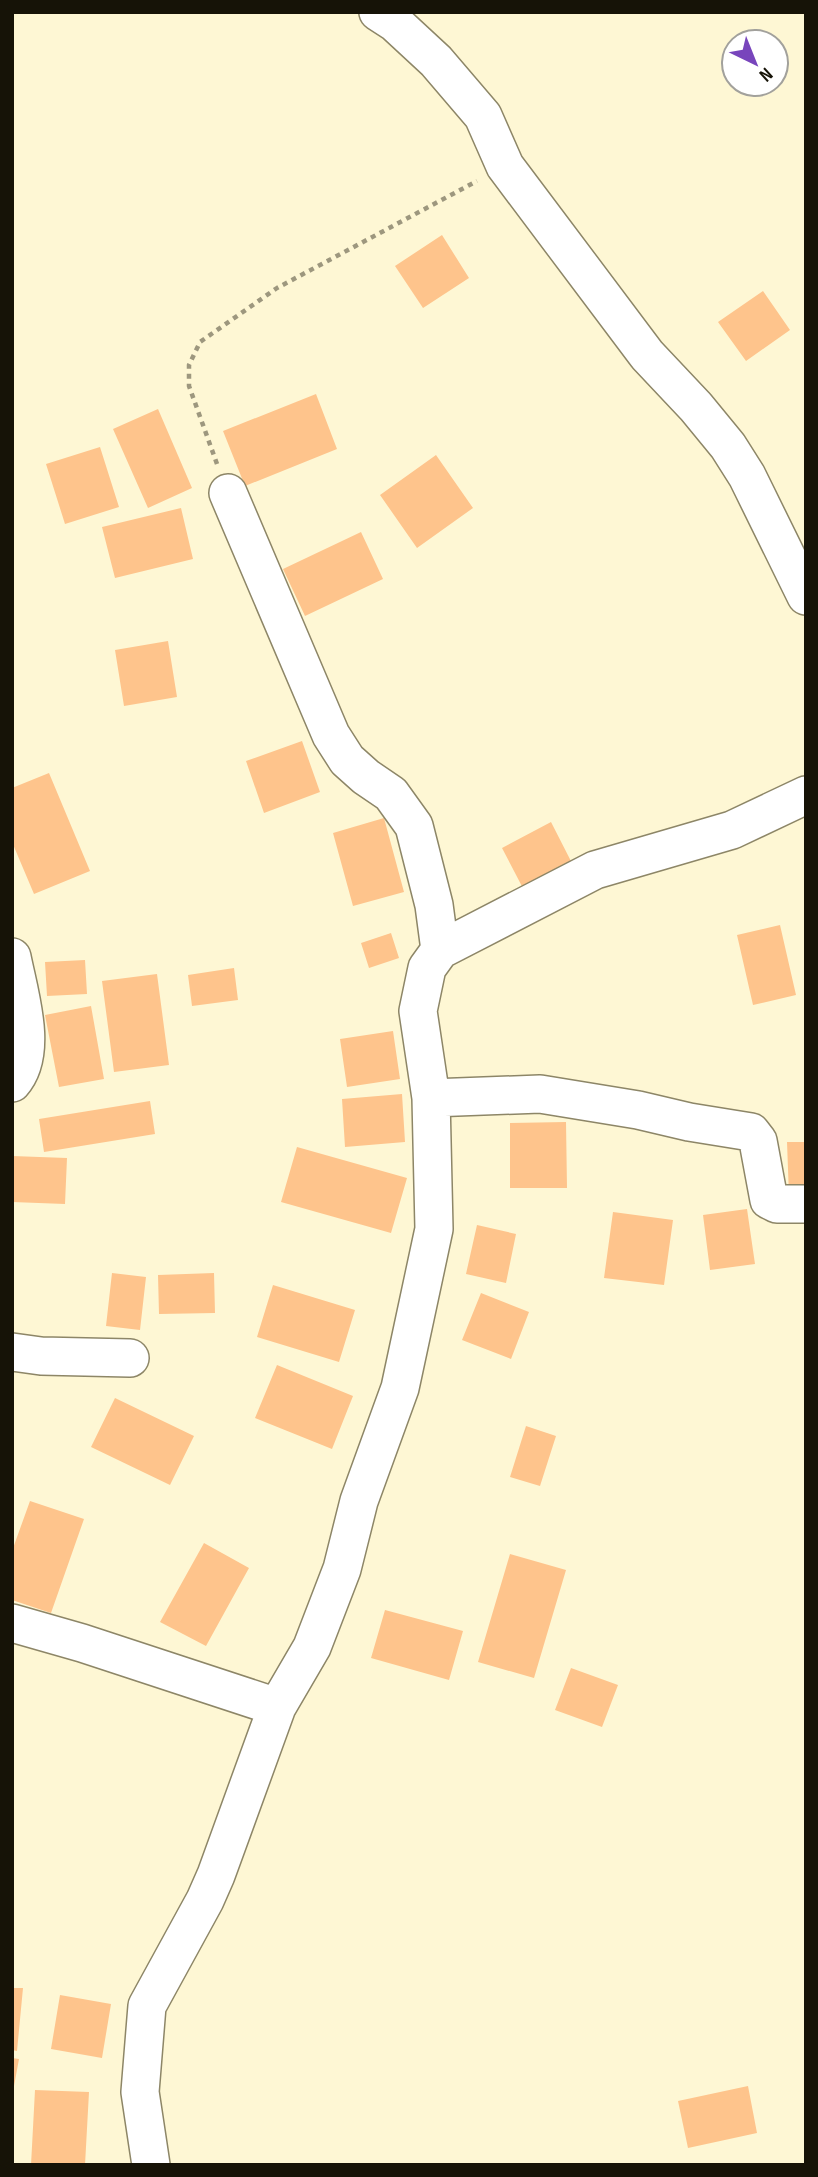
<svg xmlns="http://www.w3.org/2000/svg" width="818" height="2177" font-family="'Sofia Sans Condensed',sans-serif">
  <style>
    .building { fill: #fec48c }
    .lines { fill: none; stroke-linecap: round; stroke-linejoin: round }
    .minor-casing { stroke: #8d8667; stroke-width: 40 }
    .path { stroke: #9d977e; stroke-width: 4.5; stroke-dasharray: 5 5; stroke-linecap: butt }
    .minor { stroke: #fff; stroke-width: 37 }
  </style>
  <rect width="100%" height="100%" fill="#fef7d4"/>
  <path class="building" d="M442,235L469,278L423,308L395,266Z
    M763,291L790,330L746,361L718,322Z
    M316,394L337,449L245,486L223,431Z
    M158,409L192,488L148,508L113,429Z
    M100,447L119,507L65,524L46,464Z
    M436,455L473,508L417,548L380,495Z
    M181,508L193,559L115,578L102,527Z
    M361,532L383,579L305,616L283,569Z
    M168,641L177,697L124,706L115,650Z
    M302,741L320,792L264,813L246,761Z
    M49,773L90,871L34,894L12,842V788Z
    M384,818L404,892L353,906L333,833Z
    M551,822L576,871L527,896L502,848Z
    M780,925L796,995L753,1005L737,935Z
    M391,933L399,958L369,968L361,943Z
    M85,960L87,994L47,996L45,962Z
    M234,968L238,1000L192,1006L188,975Z
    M157,974L169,1065L114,1072L102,981Z
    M91,1006L104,1079L59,1087L45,1015Z
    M393,1031L400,1079L347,1087L340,1039Z
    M402,1094L405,1142L345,1147L342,1099Z
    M150,1101L155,1134L44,1152L39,1119Z
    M566,1122L567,1188H510V1123Z
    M787,1142H806V1195L789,1196Z
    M297,1147L407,1178L391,1233L281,1202Z
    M12,1156L67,1158L65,1204L12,1202Z
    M747,1209L755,1264L710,1270L703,1215Z
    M613,1212L673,1220L664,1285L604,1278Z
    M477,1225L516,1234L506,1283L466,1274Z
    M112,1273L146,1277L140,1330L106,1326Z
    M214,1273L215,1313L159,1314L158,1275Z
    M273,1285L355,1310L339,1362L257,1337Z
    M481,1293L529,1312L511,1359L462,1340Z
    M277,1365L353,1396L332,1449L255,1418Z
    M115,1398L194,1436L170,1485L91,1447Z
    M526,1426L556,1436L540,1486L510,1477Z
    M30,1501L84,1519L51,1613L12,1600V1551Z
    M204,1543L249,1568L206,1646L160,1622Z
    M510,1554L566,1570L534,1678L478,1662Z
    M385,1610L463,1631L449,1680L371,1658Z
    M571,1668L618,1685L602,1727L555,1710Z
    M12,1988H23L17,2051L12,2050Z
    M60,1995L111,2004L102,2058L51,2049Z
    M12,2058L19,2059L14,2086H12Z
    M748,2086L757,2133L688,2148L678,2101Z
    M35,2090L89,2092L85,2165H31Z"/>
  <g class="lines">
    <defs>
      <path id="minor" d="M378,12L395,23L436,61L483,116L505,166L647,355L696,407L728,446L747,476L806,596
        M440,950L595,870L732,830L806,795
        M12,957C19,993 39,1053 12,1083
        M431,1098L540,1094L638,1110L689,1122L751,1132L758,1141L769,1200L777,1204H806
        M12,1352L41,1356L130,1358
        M12,1623L82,1643L277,1707
        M151,2165L140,2092L147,2006L205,1900L216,1875L277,1707L312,1647L342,1569L359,1501L400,1388L434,1229L431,1098L418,1011L427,968L440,950L434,905L414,826L391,794L366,777L347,760L331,735L228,493"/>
    </defs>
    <use href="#minor" class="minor-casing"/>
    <path class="path" d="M217,464L189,386V365L200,342L277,288L477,181"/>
    <use href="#minor" class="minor"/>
  </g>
  <rect width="818" height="2177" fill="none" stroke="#161307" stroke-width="28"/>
  <g transform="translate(755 63) rotate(137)"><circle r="33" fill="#ffffff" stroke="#a2a19c" stroke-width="2"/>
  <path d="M0-5L12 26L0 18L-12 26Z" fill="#7845bc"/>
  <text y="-10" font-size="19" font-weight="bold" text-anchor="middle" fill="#161307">N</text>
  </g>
</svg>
